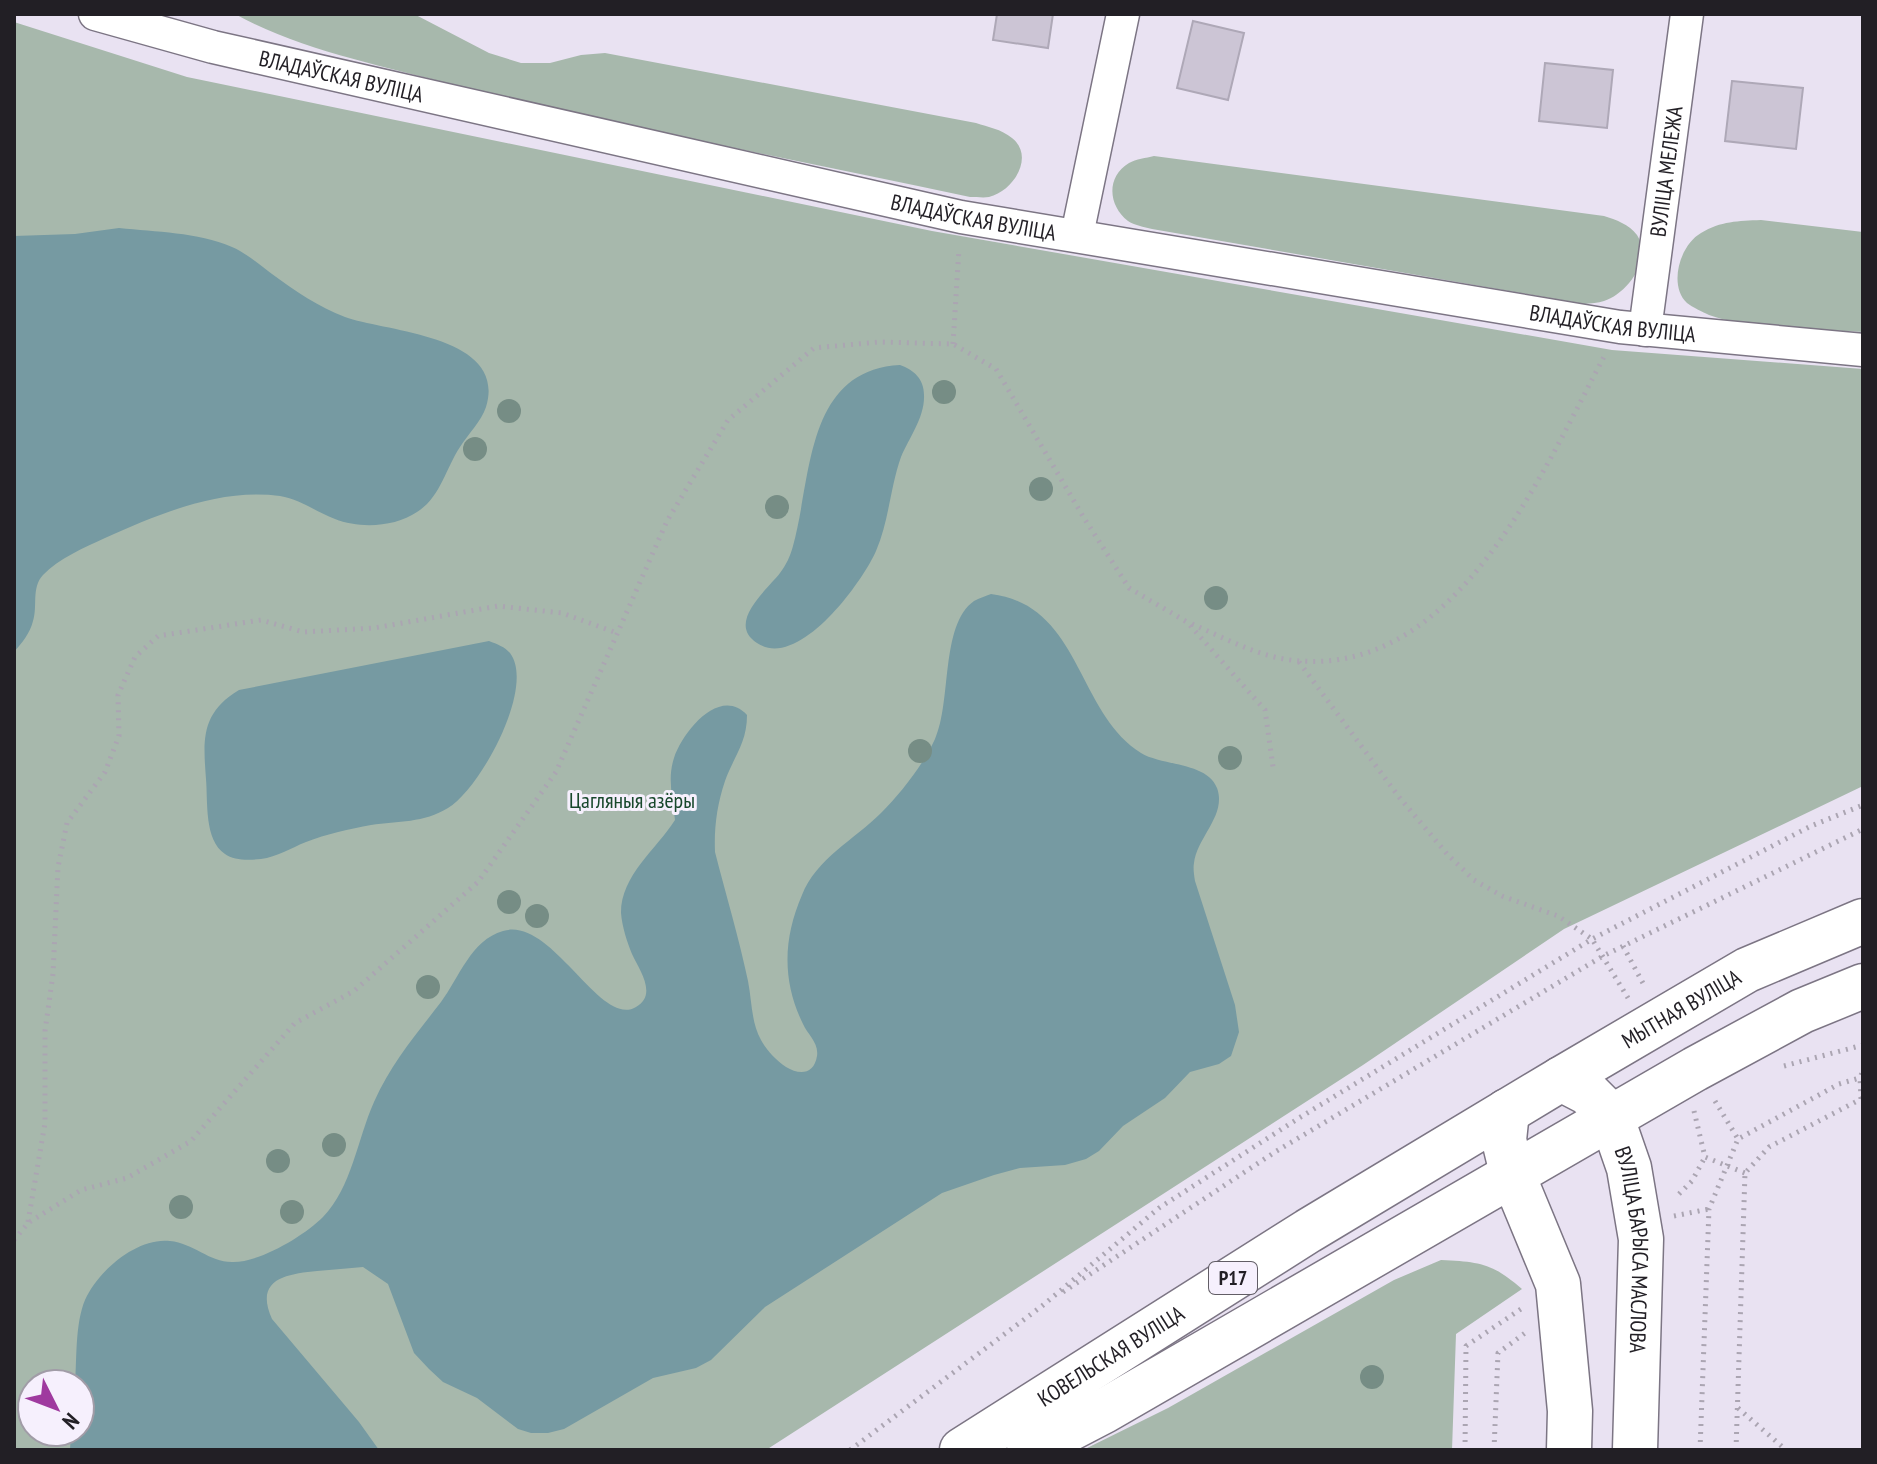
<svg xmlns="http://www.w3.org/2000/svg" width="1877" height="1464" font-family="'PT Sans Narrow',sans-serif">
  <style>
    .green { fill: #a7b8ac; fill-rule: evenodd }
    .water { fill: #769aa2 }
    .building { fill: #ccc5d5; stroke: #aea8b7; stroke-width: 2 }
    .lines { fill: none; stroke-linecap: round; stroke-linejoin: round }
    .street-casing { stroke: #7c7584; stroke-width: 35 }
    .secondary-casing { stroke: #7c7584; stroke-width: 47 }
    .highway-casing { stroke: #7c7584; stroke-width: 47 }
    .path { stroke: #aba5b2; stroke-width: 5; stroke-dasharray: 2 6; stroke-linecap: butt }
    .street { stroke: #fff; stroke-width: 32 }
    .secondary { stroke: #fff; stroke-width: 44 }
    .highway { stroke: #fff; stroke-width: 44 }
    .tree { fill: #768d85 }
    .labels { text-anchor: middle; stroke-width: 6; stroke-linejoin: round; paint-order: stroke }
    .shield { fill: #f6f0fd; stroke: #625e66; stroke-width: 2 }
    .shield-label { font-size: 20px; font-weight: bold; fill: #221f25 }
    .street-label { font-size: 22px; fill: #221f25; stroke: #f6f0fd }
    .park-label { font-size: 22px; fill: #18482c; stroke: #f6f0fd }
  </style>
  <rect width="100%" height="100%" fill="#e9e2f2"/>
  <path class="green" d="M235,14H414L489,53L521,63H550L581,55L605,53L976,123C988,127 1001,129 1012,138C1035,156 1014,191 989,197C984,198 976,197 970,197C798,160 624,128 454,85C383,66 299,50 235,14Z
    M14,22L187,77L932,231L1612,350L1863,369V786L1564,929L1363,1065L766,1450H14ZM32,1384H80V1432H32Z
    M1154,156L1604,216C1616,220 1629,224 1637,235C1653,259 1627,294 1604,301C1598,303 1591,303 1584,304L1152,229C1144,227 1134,225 1128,221C1108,205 1106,177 1129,163C1136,159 1146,158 1154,156Z
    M1761,220L1863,232V332C1821,329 1746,329 1709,315C1703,312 1692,307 1687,303C1668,285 1680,245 1701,233C1721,221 1738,221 1761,220Z
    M1441,1260C1480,1262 1492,1263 1522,1289L1456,1334L1452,1450H1083L1168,1408L1394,1280Z"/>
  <path class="water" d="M119,228C156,232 197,232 232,247C246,253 260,265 272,274C295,291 319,307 345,317C386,332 508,335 486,407C481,422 468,434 460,447C446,468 440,498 417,512C395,527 360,529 335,519C316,512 300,499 280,496C219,488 159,514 105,538C84,548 59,558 43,575C31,588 38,606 33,621C30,633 22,643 14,652V236L75,234Z
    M900,365C914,370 924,379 924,395C925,417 909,438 901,457C890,488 889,521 876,551C862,583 798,671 757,643C726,623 767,590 780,573C786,565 790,557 793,546C812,478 805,370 900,365Z
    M991,594C1081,605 1076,712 1141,753C1162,766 1207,762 1217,788C1227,815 1197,837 1194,863C1193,868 1194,875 1195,881L1235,1005L1239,1032L1231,1056L1219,1064L1190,1072L1165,1098L1123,1126L1099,1151L1086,1159L1065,1165L1020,1168L994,1175L942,1193L765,1307L711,1360L696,1368L653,1378L564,1429L548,1433H531L518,1429L477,1398L443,1382L429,1369L414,1353L388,1284L363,1267C348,1268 333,1270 317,1271C286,1274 254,1279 272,1319L359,1422L379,1450H70L71,1432H80V1384H75C77,1358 75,1324 85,1300C98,1271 137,1237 170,1241C193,1243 209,1262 232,1262C259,1263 304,1236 323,1217C352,1187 357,1140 374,1102C392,1062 415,1036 441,1002C459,978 471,940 503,931C552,916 600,1029 636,1007C658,995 639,969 632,954C627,942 622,926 621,913C621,875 656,850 675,820C673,799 667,779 674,758C683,731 720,686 747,715C747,743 734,756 725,781C717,805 714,827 715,852C726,895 739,938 748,981C752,1001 751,1022 761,1040C767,1051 776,1060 786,1067C799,1075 814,1075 817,1056C819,1043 808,1035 803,1024C782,981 783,939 802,895C816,859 855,839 881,813C901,793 923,765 935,739C952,702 940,625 974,601C979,598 986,596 991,594Z
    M489,641C497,644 505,647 510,653C536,687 480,789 448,808C424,823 398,821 371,825C350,829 326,834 306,842C291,848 277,857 261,859C250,860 234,861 225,854C204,840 208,802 206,779C203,739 201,713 239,690Z"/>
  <path class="building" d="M997,14H1053L1048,48L993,40Z
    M1193,21L1244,33L1228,100L1177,88Z
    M1545,63L1613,70L1607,128L1539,121Z
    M1732,81L1803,88L1796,149L1725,141Z"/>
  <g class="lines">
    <defs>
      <g id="street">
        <path id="s1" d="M95,14L213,47L961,217L1620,327L1863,350"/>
        <path d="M1077,235L1123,14"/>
        <path id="s2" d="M1645,330L1687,14"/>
      </g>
      <g id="secondary">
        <path id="s3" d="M1561,1079L1588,1093L1611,1116L1629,1168L1641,1239L1635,1450"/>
        <path d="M1507,1111L1504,1140L1512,1173L1558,1284L1570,1411L1569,1450"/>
      </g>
      <g id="highway">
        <path id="s4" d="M962,1450L1308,1231L1561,1079L1747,970L1863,921"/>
        <path d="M1029,1450L1104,1411L1695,1069L1802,1011L1863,986"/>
      </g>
    </defs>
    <use href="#street" class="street-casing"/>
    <use href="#secondary" class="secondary-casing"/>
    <use href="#highway" class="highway-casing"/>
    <path class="path" d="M953,344L959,249
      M1192,624C1227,639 1262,659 1301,661C1459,672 1543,470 1605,355
      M1299,662L1399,797L1448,855L1474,880L1502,896L1558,916L1592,939L1628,998
      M1623,946L1645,987
      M1784,1066L1863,1045
      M1861,1099L1860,1078L1863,1070
      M1715,1101L1738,1139
      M1694,1111L1705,1157L1745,1173
      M1679,1194L1692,1181L1705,1157
      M1674,1216L1709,1209
      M28,1222L45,1123V1031L53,974L58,867L67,823L105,772L119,736L118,695L135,657L158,636L261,620L303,632L374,628L498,606L562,613L617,633
      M14,1240L28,1223L81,1190L127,1178L191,1141L295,1023L354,991L478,882L556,772L667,521L728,420L814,348L879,342L953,344L996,369L1084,518L1129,588L1187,622L1265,710L1273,767
      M1063,1292L1275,1152L1603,956L1863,829
      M1738,1408L1786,1450
      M850,1450L1042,1306L1159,1208L1299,1118L1592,939L1811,826L1863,805
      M1465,1450L1466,1346L1521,1309
      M1494,1450L1498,1353L1525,1333
      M1700,1450L1709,1209L1738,1139L1839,1084L1863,1077
      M1736,1450L1745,1173L1769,1147L1863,1098"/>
    <use href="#street" class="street"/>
    <use href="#secondary" class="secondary"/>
    <use href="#highway" class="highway"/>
  </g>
  <g class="tree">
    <circle cx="944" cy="392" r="12"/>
    <circle cx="509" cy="411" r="12"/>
    <circle cx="475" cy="449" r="12"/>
    <circle cx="1041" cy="489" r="12"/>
    <circle cx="777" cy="507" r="12"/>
    <circle cx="1216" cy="598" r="12"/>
    <circle cx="920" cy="751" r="12"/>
    <circle cx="1230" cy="758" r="12"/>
    <circle cx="509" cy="902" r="12"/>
    <circle cx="537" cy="916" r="12"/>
    <circle cx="428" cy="987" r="12"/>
    <circle cx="334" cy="1145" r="12"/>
    <circle cx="278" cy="1161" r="12"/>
    <circle cx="181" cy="1207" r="12"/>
    <circle cx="292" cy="1212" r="12"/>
    <circle cx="1372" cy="1377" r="12"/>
  </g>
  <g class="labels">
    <rect class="shield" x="1209" y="1262" width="48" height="32" rx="6"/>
    <g class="shield-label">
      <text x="1233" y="1285">Р17</text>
    </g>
    <g class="street-label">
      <text dy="8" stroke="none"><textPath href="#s1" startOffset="254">ВЛАДАЎСКАЯ ВУЛІЦА</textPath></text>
      <text dy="8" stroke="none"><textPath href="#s2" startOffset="160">ВУЛІЦА МЕЛЕЖА</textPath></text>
      <text dy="8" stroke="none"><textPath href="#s1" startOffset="902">ВЛАДАЎСКАЯ ВУЛІЦА</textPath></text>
      <text dy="8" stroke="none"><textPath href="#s1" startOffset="1550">ВЛАДАЎСКАЯ ВУЛІЦА</textPath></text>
      <text dy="8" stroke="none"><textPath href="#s4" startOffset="844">МЫТНАЯ ВУЛІЦА</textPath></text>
      <text dy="8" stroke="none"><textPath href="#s3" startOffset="200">ВУЛІЦА БАРЫСА МАСЛОВА</textPath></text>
      <text dy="8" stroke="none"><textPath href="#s4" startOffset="176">КОВЕЛЬСКАЯ ВУЛІЦА</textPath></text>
    </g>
    <g class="park-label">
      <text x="632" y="808">Цагляныя азёры</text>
    </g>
  </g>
  <rect width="1877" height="1464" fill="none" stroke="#221f25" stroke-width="32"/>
  <g transform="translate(56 1408) rotate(132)"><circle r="38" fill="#f6f0fd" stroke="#a19ca7" stroke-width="2"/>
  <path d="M0-6L14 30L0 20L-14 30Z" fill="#9f3a9f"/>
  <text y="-12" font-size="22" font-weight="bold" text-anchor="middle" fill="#221f25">N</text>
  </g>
</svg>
